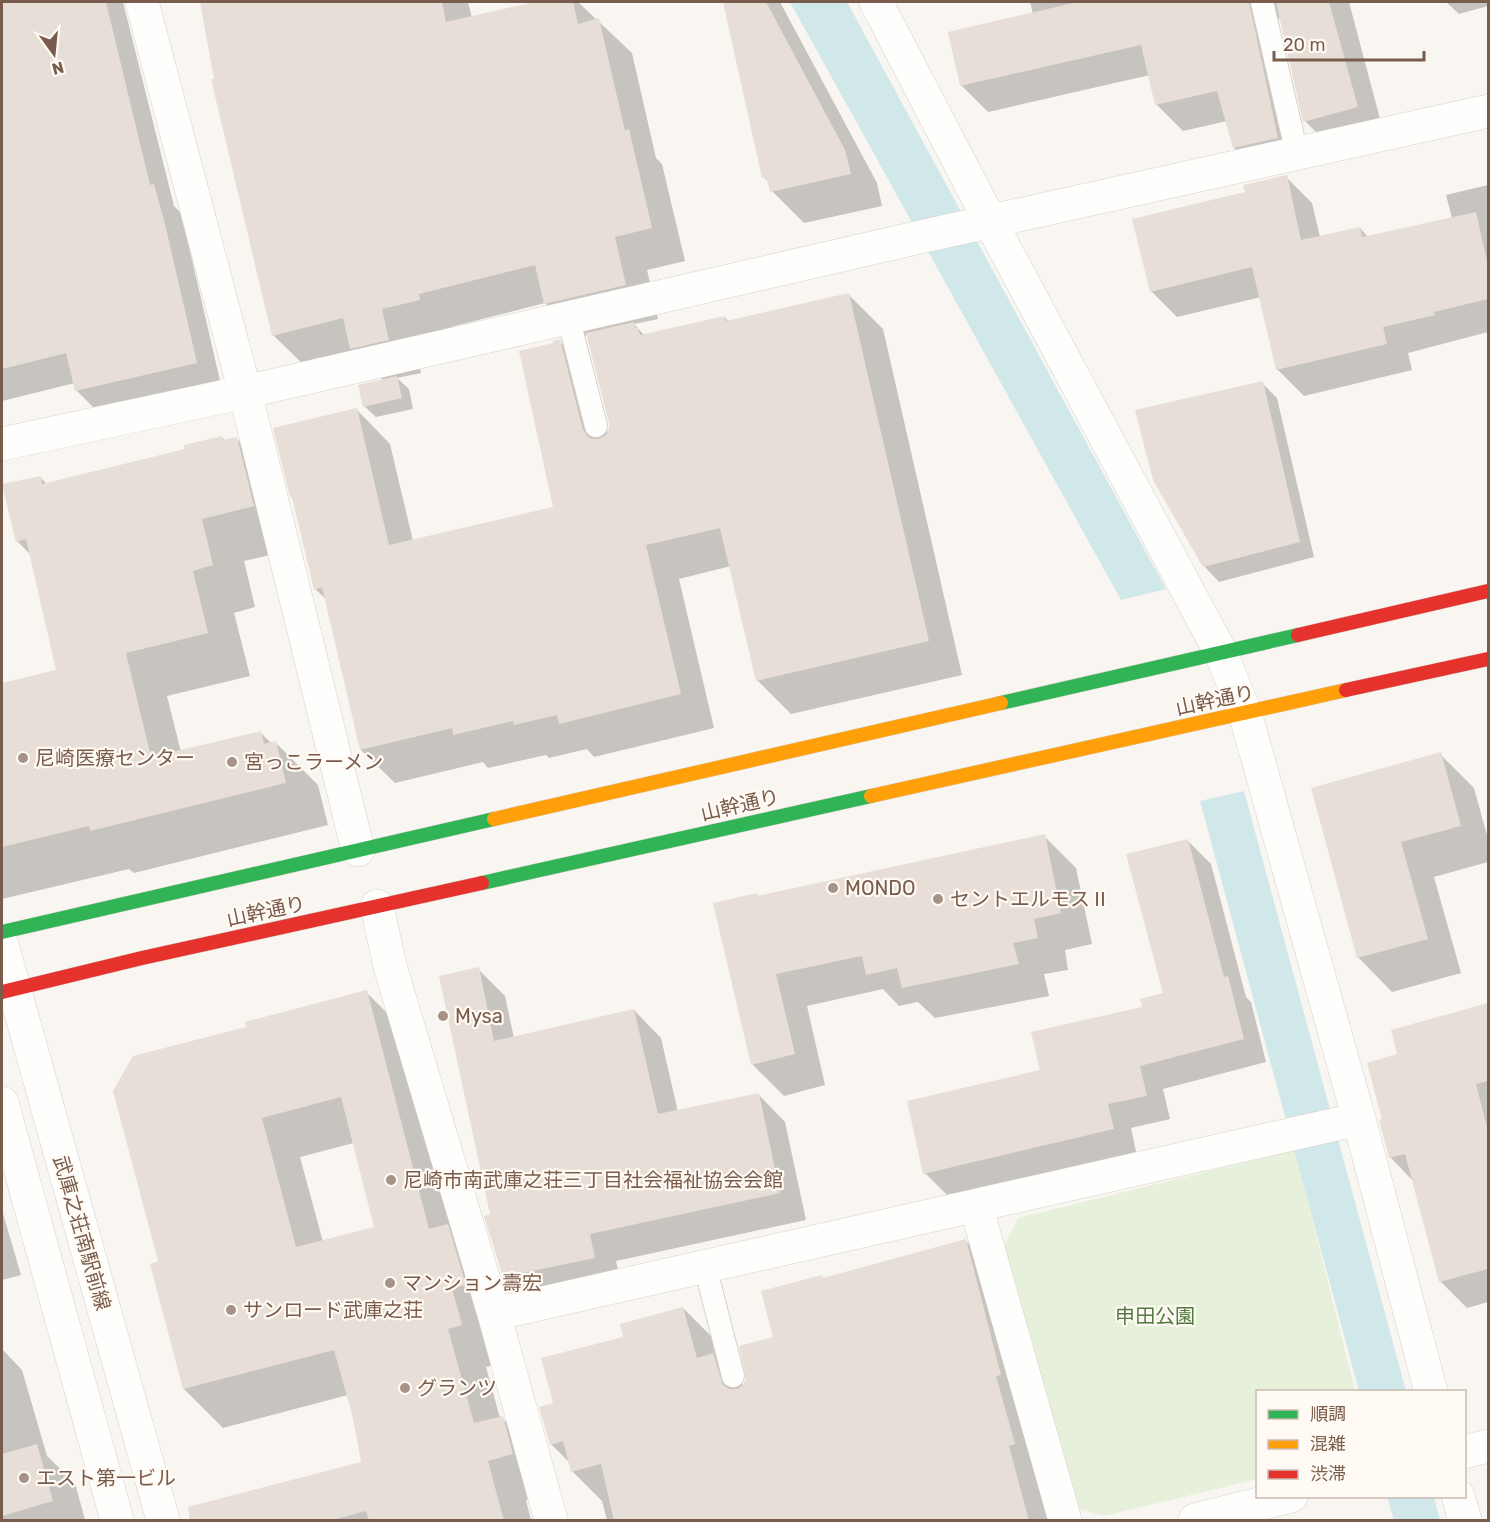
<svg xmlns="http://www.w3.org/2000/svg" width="1490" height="1522" font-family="Rubik,'Noto Sans JP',sans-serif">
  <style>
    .green { fill: #e7f0db }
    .water { fill: #d0e8ea }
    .shadow { fill: #0003; fill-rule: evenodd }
    .building { fill: #e6ded7; fill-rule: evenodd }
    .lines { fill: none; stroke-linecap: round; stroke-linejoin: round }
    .lane-casing { stroke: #d7d1cb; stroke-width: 24 }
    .street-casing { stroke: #d7d1cb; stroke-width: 34 }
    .fast-casing { stroke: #d9d2cb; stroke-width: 15 }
    .slow-casing { stroke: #d9d2cb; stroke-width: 15 }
    .jam-casing { stroke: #d9d2cb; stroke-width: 15 }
    .lane { stroke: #fefefd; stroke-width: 22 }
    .street { stroke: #fefefd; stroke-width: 33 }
    .fast { stroke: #30b455; stroke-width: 14 }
    .slow { stroke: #ff9f0a; stroke-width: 14 }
    .jam { stroke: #e5322d; stroke-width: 14 }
    .poi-dot { fill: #a69286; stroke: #fffaf3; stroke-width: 2 }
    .labels { text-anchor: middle; stroke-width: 4.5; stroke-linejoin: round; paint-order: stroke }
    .street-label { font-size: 20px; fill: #7a5c4d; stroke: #fffaf3 }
    .poi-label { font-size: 20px; fill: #7a5c4d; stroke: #fffaf3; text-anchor: start }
    .park-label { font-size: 20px; fill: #537a41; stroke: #fffaf3 }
  </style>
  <rect width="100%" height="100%" fill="#f9f5f0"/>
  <path class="green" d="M1295,1150L1355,1391L1258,1392L1257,1479L1104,1516L1073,1507L1004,1246L1018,1218Z"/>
  <path class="water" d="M790,2H847L1166,589L1121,600Z
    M1244,791L1406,1391H1359L1200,801Z
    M1387,1497H1434L1440,1520H1394Z"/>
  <path class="shadow" d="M2,2H123L174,206L180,212L190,251L222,389L102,416L76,390L75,383L2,401Z
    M202,2H468L472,18L541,2H578L632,53L656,158L662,164L685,261L647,270L658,319L634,324L645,336L725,317L729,322L849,295L883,329L962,675L791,714L757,680L731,566L679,579L714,728L594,757L587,749L549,758L546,755L488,768L483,762L395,783L361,750L327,600L315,589L357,410L390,444L413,541L554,508L555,344L559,341L593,374L608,434L611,429L588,335L579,337L545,303L451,327L452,333L414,342L421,373L397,378L409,389L413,409L376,417L364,406L384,381L359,356L307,368L273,335L216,80Z
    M725,2H780L877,183L882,206L804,223L772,191L770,183L764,177Z
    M1030,2H1349L1384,134L1332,148L1305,121L1281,16L1275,25L1304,165L1261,174L1234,148L1227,121L1183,131L1156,104L1150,75L988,112L961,85L1033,14Z
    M1446,2H1488V6L1459,14Z
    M1286,177L1312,203L1320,237L1360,228L1368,237L1452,218L1446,195L1488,185V332L1408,353L1412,370L1304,396L1277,369L1261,297L1177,317L1151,291L1246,193Z
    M1262,383L1277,398L1314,557L1219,582L1204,566Z
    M222,437L225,441L236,438L279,481L296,549L244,561L255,607L234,613L250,676L167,696L181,752L260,732L272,744L276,743L318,785L328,825L134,873L129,869L2,899V684L58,671L31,555L17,541L40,477L47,484L187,450Z
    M1440,754L1474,788L1488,839V862L1434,877L1461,973L1392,992L1358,957L1313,789Z
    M1044,836L1076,868L1092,944L1065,950L1068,970L1044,974L1049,996L935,1018L918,1002L899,1006L883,989L807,1006L825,1085L784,1096L752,1064L756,894L759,897Z
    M1187,840L1211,864L1246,997L1251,1002L1266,1062L1163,1089L1170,1119L1131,1128L1136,1152L948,1196L925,1173L1042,1071L1164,994Z
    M478,969L505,996L514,1038L634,1010L661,1038L678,1112L758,1094L785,1122L806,1220L616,1261L621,1285L531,1304L504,1277L492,1215Z
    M366,992L405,1031L500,1364L486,1367L500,1418H502L541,1457L552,1493L526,1500L531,1520H219L363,1463L348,1395L223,1428L184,1389L160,1262L248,1028ZM354,1143L376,1228L323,1242L300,1157Z
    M1488,1005V1302L1467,1308L1441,1282L1413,1181L1390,1157L1384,1120L1399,1056L1393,1032Z
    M2,1210L21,1275L2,1280Z
    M966,1241L1005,1280L1057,1520H607L602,1501L572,1471L570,1463L551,1444L554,1404L625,1338L683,1308L722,1347L728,1371L744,1386L775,1339L824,1279Z
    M2,1349L22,1370L47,1456L75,1483L85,1520H2Z"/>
  <path class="building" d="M2,2H106L150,185L154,184L165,224L197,363L75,391L66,353L2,369Z
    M200,2H442L446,22L535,2H573L578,24L599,18L625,131L629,129L652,228L615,237L626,285L544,304L535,265L419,294L420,300L382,309L389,340L350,349L343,318L272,336L211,79H214Z
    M723,2H766L845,150L851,174L770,192L766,177L762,178Z
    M1078,2H1249L1278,138L1233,148L1217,91L1155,105L1141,45L960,86L948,32Z
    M1276,2H1329L1358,107L1303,122Z
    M1287,175L1301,240L1360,227L1362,237L1476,212L1488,266V299L1434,312L1435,315L1383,327L1387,344L1276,370L1252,267L1150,292L1132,219L1245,192L1243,185Z
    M849,293L929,641L756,681L720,528L646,545L681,694L559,724L557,715L514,725L513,721L453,735L452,728L360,750L322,587L314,590L292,497H290L273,428L357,408L389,545L553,507L519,351L553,343V341L560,339L583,430L587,436L592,439H599L606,435L609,429V423L586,333L634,322L635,328H638L640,335L725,316L726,321Z
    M397,376L402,398L363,407L358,385Z
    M1263,381L1300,542L1203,567L1153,480L1135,410Z
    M222,436L223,440L237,437L254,506L202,519L213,565L193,571L208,633L126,653L151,757L261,731L264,744L276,741L286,783L90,831L89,826L2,847V683L56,670L26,539L16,542L2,484L41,476L42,484L185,449L184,445Z
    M1441,752L1461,826L1401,842L1428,939L1357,958L1311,788Z
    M1045,834L1061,913L1034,919L1038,938L1013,943L1019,964L902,988L897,968L866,975L862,956L776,974L795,1054L751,1065L713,903L757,893V896Z
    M1188,839L1224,977L1228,976L1244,1039L1140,1066L1147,1096L1108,1104L1114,1129L923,1174L907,1101L1040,1070L1031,1032L1142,1007L1140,999L1163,993L1126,854Z
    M479,967L494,1041L634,1009L658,1114L759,1093L780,1193L590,1234L595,1258L503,1277L484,1216L490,1214L439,976Z
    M367,990L429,1229L448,1224L466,1285L452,1288L462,1325L448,1329L474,1423L503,1416L513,1454L488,1461L504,1521H369L366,1511L329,1521H190L188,1507L361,1462L353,1418L334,1350L183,1389L150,1264L158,1261L113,1091L133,1056L246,1027L245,1022ZM341,1097L374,1227L296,1247L262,1118Z
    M1488,1003V1081L1476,1084L1488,1131V1269L1439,1282L1405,1154L1389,1158L1379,1120L1382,1119L1367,1063L1397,1054L1391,1030Z
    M966,1239L1001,1375L996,1376L1015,1444L1009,1446L1029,1521H614L601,1464L571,1472L563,1441L550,1445L539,1407L553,1403L541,1358L623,1337L620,1324L683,1307L697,1358L713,1353L723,1385L729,1389H737L743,1385L746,1379L739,1346L773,1337L761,1291L822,1275L823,1278Z
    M37,1444L53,1501L2,1516V1454Z"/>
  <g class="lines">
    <defs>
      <path id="lane" d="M1262,2L1297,154
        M568,317L596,426
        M705,1266L733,1376"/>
      <path id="street" d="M142,2L245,392L358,850
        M876,2L990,221L1221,653L1245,713L1359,1119L1431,1392
        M2,444L245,392L920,237L1488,111
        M377,906L390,966L494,1314L551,1520
        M2,945L163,1520
        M2,1103L117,1520
        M976,1206L1065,1520
        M494,1314L1359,1119
        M1464,1452L1488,1446
        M1458,1496L1465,1520
        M1195,1520L1291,1496"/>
      <path id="fast" d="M1001,703L1298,635
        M482,883L871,796
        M2,932L494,819"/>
      <path id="slow" d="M871,796L1346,690
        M494,819L1001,703"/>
      <path id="jam" d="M1298,635L1488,591
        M1346,690L1488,659
        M2,992L142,958L482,883"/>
    </defs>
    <use href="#lane" class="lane-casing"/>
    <use href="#street" class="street-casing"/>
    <use href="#fast" class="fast-casing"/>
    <use href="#slow" class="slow-casing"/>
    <use href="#jam" class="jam-casing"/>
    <use href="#lane" class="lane"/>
    <use href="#street" class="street"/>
    <use href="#fast" class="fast"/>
    <use href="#slow" class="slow"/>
    <use href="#jam" class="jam"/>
  </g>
  <g class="poi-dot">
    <circle cx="23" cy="758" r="6"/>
    <circle cx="232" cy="762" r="6"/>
    <circle cx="833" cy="888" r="6"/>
    <circle cx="938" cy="899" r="6"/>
    <circle cx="443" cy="1016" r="6"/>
    <circle cx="391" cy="1180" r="6"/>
    <circle cx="390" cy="1283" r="6"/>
    <circle cx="231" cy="1310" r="6"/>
    <circle cx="405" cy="1388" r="6"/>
    <circle cx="24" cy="1478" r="6"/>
  </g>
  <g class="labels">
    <g class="street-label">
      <text transform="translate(1215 700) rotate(-12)" y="7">山幹通り</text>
      <text transform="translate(740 805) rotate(-13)" y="7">山幹通り</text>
      <text transform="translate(266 911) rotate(-12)" y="7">山幹通り</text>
      <text transform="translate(82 1233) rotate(74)" y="7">武庫之荘南駅前線</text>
    </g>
    <g class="poi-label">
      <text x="35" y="765">尼崎医療センター</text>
      <text x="244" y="769">宮っこラーメン</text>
      <text x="845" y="895">MONDO</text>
      <text x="950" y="906">セントエルモスⅡ</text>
      <text x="455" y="1023">Mysa</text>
      <text x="403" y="1187">尼崎市南武庫之荘三丁目社会福祉協会会館</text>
      <text x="402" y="1290">マンション壽宏</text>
      <text x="243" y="1317">サンロード武庫之荘</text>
      <text x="417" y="1395">グランツ</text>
      <text x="36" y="1485">エスト第一ビル</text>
    </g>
    <g class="park-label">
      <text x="1155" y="1323">申田公園</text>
    </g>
  </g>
  <rect width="1490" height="1522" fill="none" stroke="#7a5c4d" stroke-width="6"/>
  <rect x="1256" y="1390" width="210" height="108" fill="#fffaf3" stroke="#cabbb1" stroke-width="1.5"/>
  <rect x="1268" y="1410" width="30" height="9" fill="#30b455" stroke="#cabbb1" stroke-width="1.5"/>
  <text x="1310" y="1420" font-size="18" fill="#7a5c4d">順調</text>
  <rect x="1268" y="1440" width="30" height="9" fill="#ff9f0a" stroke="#cabbb1" stroke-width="1.5"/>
  <text x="1310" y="1450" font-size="18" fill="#7a5c4d">混雑</text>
  <rect x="1268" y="1470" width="30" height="9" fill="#e5322d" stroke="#cabbb1" stroke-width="1.5"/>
  <text x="1310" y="1480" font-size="18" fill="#7a5c4d">渋滞</text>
  <g transform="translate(54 54) rotate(165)" stroke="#fffaf3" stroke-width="4.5" paint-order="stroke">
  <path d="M0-4.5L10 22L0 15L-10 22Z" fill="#7a5c4d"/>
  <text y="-9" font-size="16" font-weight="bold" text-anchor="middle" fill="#7a5c4d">N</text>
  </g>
  <path d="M1274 51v9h150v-9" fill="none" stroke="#7a5c4d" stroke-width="3"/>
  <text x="1283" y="51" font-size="18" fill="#7a5c4d" stroke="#fffaf3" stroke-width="4.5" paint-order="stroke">20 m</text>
</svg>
